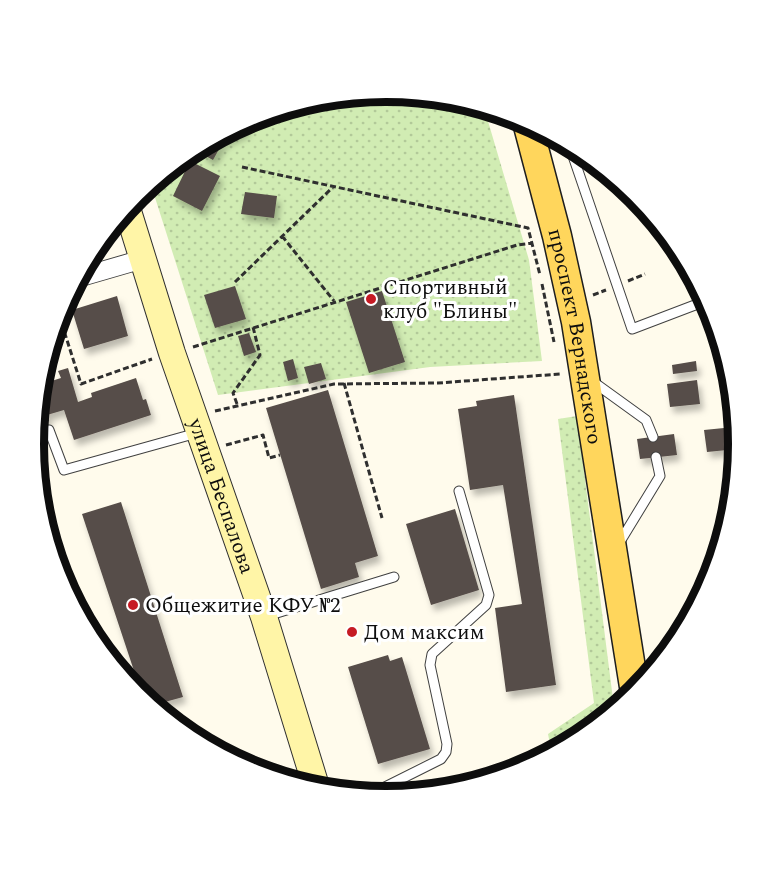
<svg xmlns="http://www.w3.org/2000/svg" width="771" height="888" font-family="Spectral,serif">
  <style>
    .grass { fill: url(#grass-dots) }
    .building { fill: #564d48; filter: url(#shadow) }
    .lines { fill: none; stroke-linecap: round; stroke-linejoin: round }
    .service-casing { stroke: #404040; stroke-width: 11 }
    .minor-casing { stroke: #404040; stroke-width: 20 }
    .secondary-casing { stroke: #2f2f2f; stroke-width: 28 }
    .primary-casing { stroke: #1e1e1e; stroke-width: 31 }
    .path { stroke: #2f2f2f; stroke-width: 3; stroke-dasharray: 6 3; stroke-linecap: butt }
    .service { stroke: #fff; stroke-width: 9 }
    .minor { stroke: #fff; stroke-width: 18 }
    .secondary { stroke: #fff5a7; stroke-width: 26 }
    .primary { stroke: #ffd65c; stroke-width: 28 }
    .poi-dot { fill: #c61b24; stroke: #fff; stroke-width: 2 }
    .labels { text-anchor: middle; stroke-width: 6; stroke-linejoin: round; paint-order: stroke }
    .poi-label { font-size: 21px; fill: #0d0d0d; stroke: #fff; text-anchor: start }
    .street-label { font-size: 21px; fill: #0d0d0d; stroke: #fff }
    .rim { fill: none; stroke: #0d0d0d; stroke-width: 8 }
  </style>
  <defs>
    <pattern id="grass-dots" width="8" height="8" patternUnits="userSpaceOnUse" patternTransform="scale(1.5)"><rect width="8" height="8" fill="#d1ecb3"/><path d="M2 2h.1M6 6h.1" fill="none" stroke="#b2c999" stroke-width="1.8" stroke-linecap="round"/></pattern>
    <filter id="shadow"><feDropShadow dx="3.5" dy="6" stdDeviation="3" flood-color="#0004"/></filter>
  </defs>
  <rect width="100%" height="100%" fill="#fffbec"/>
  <path class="grass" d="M386,92L485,111L529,260L542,361L430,367L218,395L151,185L251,118Z
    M577,416L614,707L551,749L548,734L594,703L558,419Z"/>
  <path class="building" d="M244,123L247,130L223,142L213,160L202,154L204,149Z
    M190,161L220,176L202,211L173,196Z
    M245,192L277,196L274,218L241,214Z
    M235,286L246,319L215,328L204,295Z
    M382,291L405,362L369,373L346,302Z
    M117,296L128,336L84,349L72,310Z
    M249,333L256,352L244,356L238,336Z
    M293,359L298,378L288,381L283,362Z
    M696,361L697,371L673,374L672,365Z
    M321,363L326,379L309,384L304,367Z
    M68,368L78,402L92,397L91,393L136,378L143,400L146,399L151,415L74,440L64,410L47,415L49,421L37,425L45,383L61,378L58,371Z
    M697,380L700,404L670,407L667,384Z
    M328,390L378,556L355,563L359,577L321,589L266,408Z
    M514,395L556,685L506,692L495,608L522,604L503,485L470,490L458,409L477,406L476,401Z
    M734,427L737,449L707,452L704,430Z
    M674,434L677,455L640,459L637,439Z
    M121,502L183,697L154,705L143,698L82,514Z
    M455,509L479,590L431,605L406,524Z
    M388,655L390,661L402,657L430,749L378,764L348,667Z
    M511,765L523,768L502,773L505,766Z"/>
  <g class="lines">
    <defs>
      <path id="service" d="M568,150L573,156L632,329L695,305
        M592,381L646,420L653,437
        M733,427V419
        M35,433L49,430L64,470L197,433
        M736,449V452
        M618,545L660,476L656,457
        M267,616L394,577
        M371,794L441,759L446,752L447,744L430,665L432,654L486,605L489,595L459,491"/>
      <path id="minor" d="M81,277L143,259"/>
      <g id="secondary">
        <path id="s1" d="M127,208L172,353L264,617L315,783"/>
      </g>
      <g id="primary">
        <path id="s2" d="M527,122L557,236L576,322L635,693"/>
      </g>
    </defs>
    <use href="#service" class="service-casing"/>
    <use href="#minor" class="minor-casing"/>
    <use href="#secondary" class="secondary-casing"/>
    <use href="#primary" class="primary-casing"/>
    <path class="path" d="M242,167L528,228L540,275
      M282,236L334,301
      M628,281L645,274
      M235,282L333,187
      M542,284L554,342
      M593,295L606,290
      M59,315L81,384L152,359
      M193,347L517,245L533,243
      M344,383L382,518
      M237,404L233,393L260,355L253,327
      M215,411L334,384L438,383L560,374V372
      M226,445L263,435L269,458L280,455"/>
    <use href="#service" class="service"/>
    <use href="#minor" class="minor"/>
    <use href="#secondary" class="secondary"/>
    <use href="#primary" class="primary"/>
  </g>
  <g class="poi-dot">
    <circle cx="371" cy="299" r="6"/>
    <circle cx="133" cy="605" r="6"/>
    <circle cx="352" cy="632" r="6"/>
  </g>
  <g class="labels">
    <g class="poi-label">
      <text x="383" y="294">Спортивный<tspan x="383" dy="24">клуб "Блины"</tspan></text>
      <text x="145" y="612">Общежитие КФУ №2</text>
      <text x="364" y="639">Дом максим</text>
    </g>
    <g class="street-label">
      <text dy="7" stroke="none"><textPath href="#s2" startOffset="220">проспект Вернадского</textPath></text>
      <text dy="7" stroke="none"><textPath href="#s1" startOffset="303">улица Беспалова</textPath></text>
    </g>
  </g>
  <path d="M0 0H771V888H0ZM44 444a342 342 0 1 1 684 0a342 342 0 1 1-684 0Z" fill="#fff" fill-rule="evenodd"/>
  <path class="rim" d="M44 444a342 342 0 1 1 684 0a342 342 0 1 1-684 0Z"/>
</svg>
